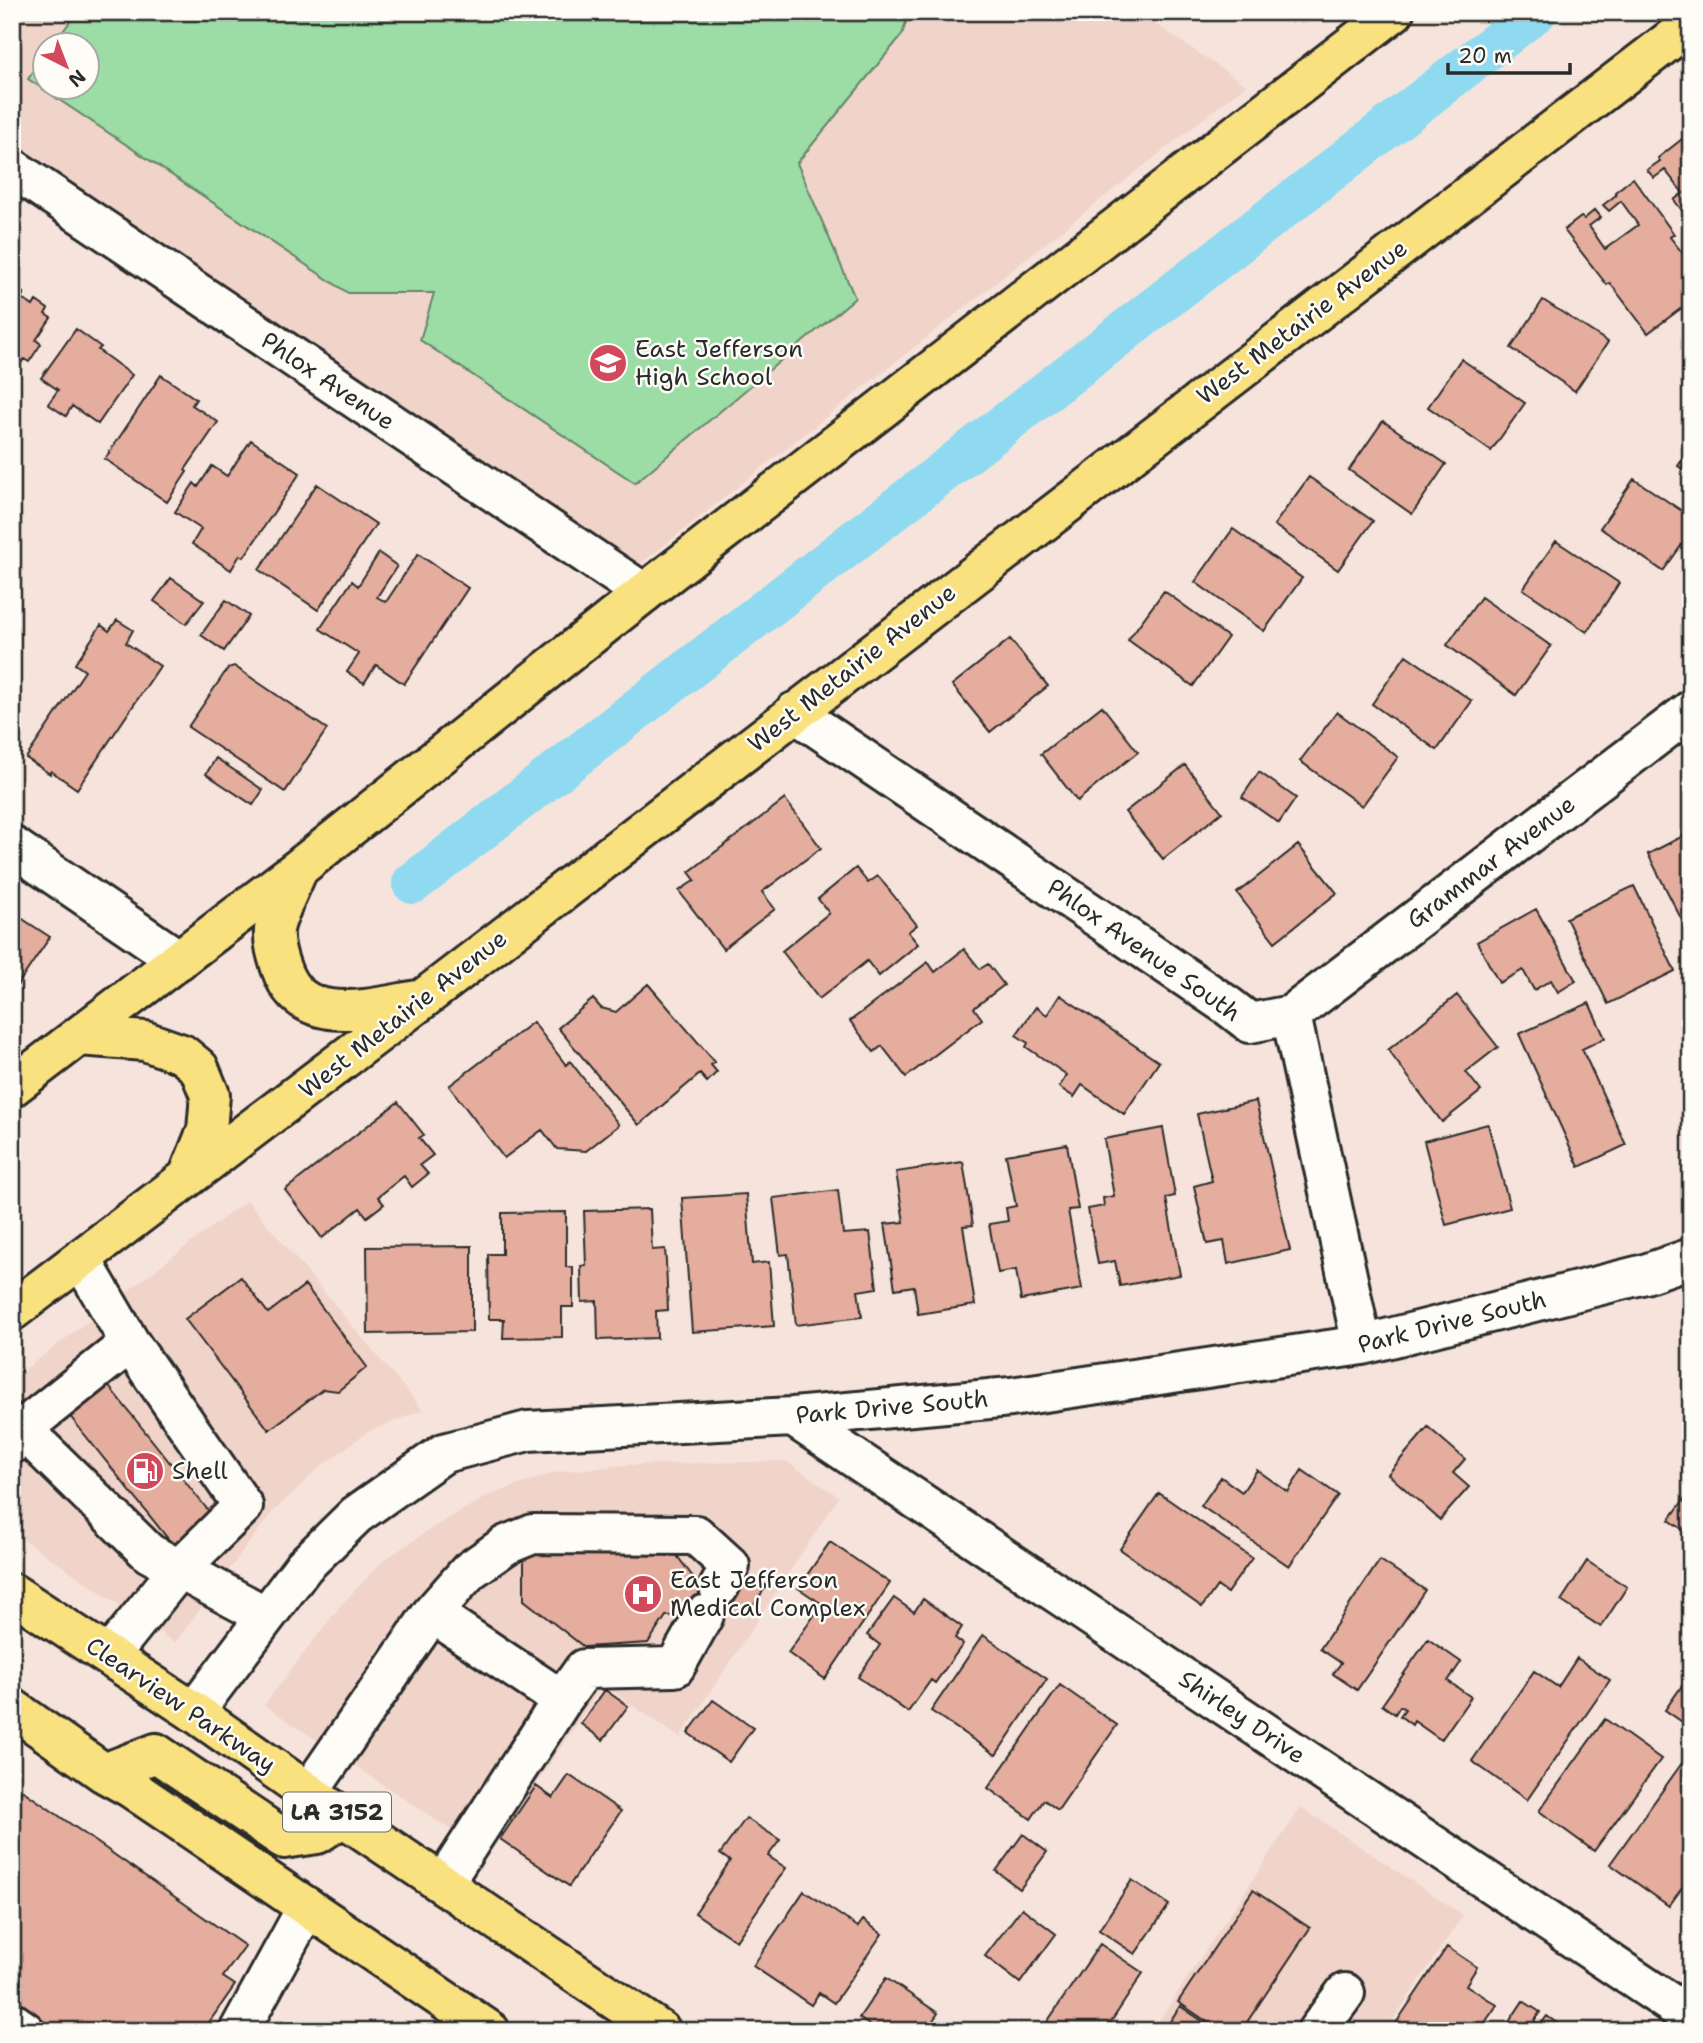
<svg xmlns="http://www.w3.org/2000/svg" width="1703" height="2043" font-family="'Shantell Sans',sans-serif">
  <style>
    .built { fill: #f1d4c9; fill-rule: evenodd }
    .green { fill: #9cdca5; stroke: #648468; stroke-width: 2 }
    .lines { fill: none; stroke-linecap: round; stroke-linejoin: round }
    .canal { stroke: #8fdaf0; stroke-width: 42 }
    .building { fill: #e5ad9d; stroke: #2b2b2b; stroke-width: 2 }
    .minor-casing { stroke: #2b2b2b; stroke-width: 44 }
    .major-casing { stroke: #2b2b2b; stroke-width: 44 }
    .highway-casing { stroke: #2b2b2b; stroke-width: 44 }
    .minor { stroke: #fdfcf7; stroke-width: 38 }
    .major { stroke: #fae180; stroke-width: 38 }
    .highway { stroke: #fae180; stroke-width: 38 }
    .labels { text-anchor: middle; stroke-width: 5; stroke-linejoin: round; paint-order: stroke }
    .shield { fill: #fdfcf7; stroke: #6a6a68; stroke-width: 2 }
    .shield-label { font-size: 23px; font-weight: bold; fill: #2b2b2b }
    .street-label { font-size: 24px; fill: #2b2b2b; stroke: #fdfcf7 }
    .poi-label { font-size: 24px; fill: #2b2b2b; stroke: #fdfcf7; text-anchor: start }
  </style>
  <rect width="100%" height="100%" fill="#f6e4dc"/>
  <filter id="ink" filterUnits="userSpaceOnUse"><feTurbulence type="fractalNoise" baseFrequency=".0143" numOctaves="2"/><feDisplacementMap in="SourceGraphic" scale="14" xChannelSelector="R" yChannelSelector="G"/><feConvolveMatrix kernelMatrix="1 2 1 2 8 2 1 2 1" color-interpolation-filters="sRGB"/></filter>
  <g filter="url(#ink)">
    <path class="built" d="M12,12H1138L1246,85L629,573L12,154ZM46,46H88V88H46Z
      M247,1200L423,1410L369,1431L319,1468L270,1515L175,1643L12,1532V1379Z
      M786,1461L839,1497L680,1738L603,1685L488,1855L264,1705L340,1606L384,1560L435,1526L489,1495L557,1472L624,1465Z
      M1301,1807L1463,1915L1386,2031H1152Z"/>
    <path class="green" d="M77,12H909L902,35L797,163L855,298L635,483L420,340L434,293H348L28,79L45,55L46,88H88V46L53,45Z"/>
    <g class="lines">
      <path class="canal" d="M413,883L1536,12"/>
    </g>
    <path class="building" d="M1691,132V222L1674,200L1683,193L1665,170L1654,178L1647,170L1660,161L1658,158Z
      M1633,178L1674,234L1670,237L1691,264V301L1648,333L1610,283L1607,285L1564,230L1581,217L1584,219L1595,210L1601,217L1589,226L1605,249L1638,225L1621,201L1609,211L1603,205L1616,195L1615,192Z
      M14,287L24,293L21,298L33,306L36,301L48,309L45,314L51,318L36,340L41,344L29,362L24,359L12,376Z
      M1543,300L1608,342L1575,391L1511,348Z
      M76,329L101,347L98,350L132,375L98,424L72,406L66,416L48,404L58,390L41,378Z
      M1461,359L1525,403L1491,451L1428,407Z
      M161,375L196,399L192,405L218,422L185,470L187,472L167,502L105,459Z
      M1383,421L1446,464L1412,514L1349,470Z
      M251,440L300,473L244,557L240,555L231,570L192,544L201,529L175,512L194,483L198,487L212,466L227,476Z
      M1691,447V475L1678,466Z
      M1309,477L1373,521L1338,570L1274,525Z
      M1634,479L1691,517V532L1663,571L1600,528Z
      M317,484L376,524L318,610L259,570Z
      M1233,529L1302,578L1264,631L1195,582Z
      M1556,541L1619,583L1587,632L1523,589Z
      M379,553L397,566L377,597L386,602L418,554L468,588L404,684L376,665L364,683L347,672L359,654L320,629L352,581L358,586Z
      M171,578L204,601L186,624L154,601Z
      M1164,591L1228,637L1193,686L1128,640Z
      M1481,597L1551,646L1516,695L1447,645Z
      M226,600L249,616L224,651L201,635Z
      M117,620L133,630L126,643L160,666L77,789L51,771L50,774L26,758L85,671L75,664L101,625L109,631Z
      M1010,639L1048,686L990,732L952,685Z
      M1406,655L1472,701L1437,750L1372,704Z
      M234,666L327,729L285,792L188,727L228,668Z
      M1102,706L1138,752L1077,801L1041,754Z
      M1337,712L1398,757L1362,806L1300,761Z
      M216,758L263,790L253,805L206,774Z
      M1185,765L1222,812L1163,859L1125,812Z
      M1259,772L1296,798L1279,823L1242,797Z
      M785,799L821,848L762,892L775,909L723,949L679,891L695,880L689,872Z
      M1691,832V931L1688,932L1648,854Z
      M1298,845L1337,893L1275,942L1237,893Z
      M856,868L868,883L878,876L917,925L908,932L918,944L879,976L867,961L819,999L782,951L829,913L818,899Z
      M1634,886L1675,971L1608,1004L1566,918Z
      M1536,909L1576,981L1558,992L1551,980L1534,990L1523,970L1499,983L1477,942Z
      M12,912L50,937L12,993Z
      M964,949L980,969L988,964L1004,985L974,1008L982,1019L906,1077L882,1046L874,1052L850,1021L928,962L935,972Z
      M648,984L715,1062L711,1065L717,1072L707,1082L700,1074L639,1125L558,1028L593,999L601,1008L616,1012Z
      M1060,995L1159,1062L1124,1114L1082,1085L1074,1097L1059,1087L1067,1075L1026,1047L1028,1043L1016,1035L1036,1007L1047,1015Z
      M1457,995L1498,1047L1466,1072L1481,1091L1442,1122L1388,1050Z
      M1589,1003L1605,1038L1582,1049L1626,1145L1579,1167L1519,1034Z
      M533,1022L566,1065L570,1061L619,1125L586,1151L557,1149L542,1130L504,1158L449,1086Z
      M1256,1101L1290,1250L1228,1264L1224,1241L1207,1244L1194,1186L1212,1181L1197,1114Z
      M398,1102L424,1135L419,1138L433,1155L420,1165L428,1174L412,1187L404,1176L378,1197L384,1204L367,1217L360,1208L322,1238L285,1190Z
      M1488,1124L1510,1208L1446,1225L1424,1141Z
      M1163,1128L1175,1196L1166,1198L1180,1275L1120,1286L1115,1261L1098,1264L1088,1209L1104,1206L1103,1198L1114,1196L1104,1139Z
      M1067,1144L1078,1209L1068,1210L1082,1289L1021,1300L1016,1270L998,1273L989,1224L1008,1221L1006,1208L1016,1206L1006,1155Z
      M963,1162L973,1225L963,1226L975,1305L918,1314L914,1286L895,1289L885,1224L904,1222L896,1172Z
      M838,1190L843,1234L870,1232L877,1288L858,1291L862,1317L796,1325L788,1254L780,1255L773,1198Z
      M746,1194L752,1264L769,1262L774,1326L692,1332L682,1198Z
      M650,1209L652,1250L665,1249L666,1262L668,1310L656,1311L657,1338L598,1340L597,1301L582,1302L581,1266L586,1265L584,1211Z
      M566,1212V1267H573V1307H562V1337L503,1338L504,1319H489L488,1254H502V1213Z
      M472,1246V1332L368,1334L367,1247Z
      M241,1277L268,1313L305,1285L367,1367L338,1391L323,1389L269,1430L185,1319Z
      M103,1379L215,1519L177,1550L65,1410Z
      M1428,1427L1465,1459L1453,1473L1469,1487L1440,1520L1388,1474Z
      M1257,1470L1288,1492L1302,1470L1338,1495L1289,1566L1201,1506L1221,1477L1242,1492Z
      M1691,1490V1535L1669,1520Z
      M1159,1493L1252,1558L1227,1593L1217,1586L1202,1607L1120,1549Z
      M830,1542L890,1583L825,1679L788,1653L822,1604L798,1588Z
      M671,1548L693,1577L686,1588L767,1585L748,1613L666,1616L648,1643L584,1647L524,1600V1552Z
      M1380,1560L1425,1590L1357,1690L1333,1674L1341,1663L1320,1649Z
      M1587,1561L1627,1587L1601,1627L1561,1601Z
      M894,1598L914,1612L923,1599L962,1627L955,1638L963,1644L935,1683L931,1680L908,1712L858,1677L880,1645L867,1635Z
      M983,1635L1047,1679L996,1755L931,1711Z
      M1428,1639L1461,1662L1448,1681L1471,1697L1441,1740L1414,1721L1412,1725L1400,1716L1405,1709L1400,1706L1395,1714L1382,1705Z
      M1577,1658L1610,1680L1527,1800L1472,1761L1534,1671L1558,1687Z
      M1691,1673V1728L1665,1710Z
      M1060,1685L1117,1725L1058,1810L1044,1800L1031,1819L988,1788Z
      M605,1690L628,1706L603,1740L581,1724Z
      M713,1700L753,1728L729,1762L688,1733Z
      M1605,1719L1661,1759L1594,1851L1539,1811Z
      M1682,1763L1691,1769V1875L1669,1906L1610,1864Z
      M569,1775L621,1811L569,1886L500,1839L536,1786L553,1798Z
      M22,1790L245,1946L223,1977L235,1985L203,2031H57L12,1999V1803Z
      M746,1818L780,1840L768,1856L786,1868L736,1941L695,1913L730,1861L720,1854Z
      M1023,1834L1047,1852L1020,1889L996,1871Z
      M1132,1880L1169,1905L1135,1954L1099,1930Z
      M1253,1890L1310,1928L1241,2031H1221L1178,2002Z
      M804,1891L858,1927L863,1920L882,1934L834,2003L819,1993L811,2005L753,1966Z
      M1022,1908L1056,1934L1020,1983L985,1956Z
      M1100,1944L1143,1973L1105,2031H1041Z
      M1447,1947L1477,1967L1466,1985L1497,2005L1479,2031H1394L1392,2029Z
      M886,1978L938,2013L926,2031H878L859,2018Z
      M1523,2001L1540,2012L1534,2021L1540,2025L1547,2016L1568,2031H1503Z
      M1180,2006L1217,2031H1164Z"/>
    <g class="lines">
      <defs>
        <path id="minor" d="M12,168L644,593
          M794,712L1228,1006L1250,1023L1291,1015L1691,710
          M12,846L179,960
          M1291,1015L1362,1345
          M793,1417L1691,2017
          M12,1424L22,1429L149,1553L266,1616
          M12,1444L22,1429L130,1343L81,1259
          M432,1613L469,1571L506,1545L533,1534L696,1535L730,1566L719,1587
          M109,1656L179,1569L243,1506L130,1343
          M562,1700L584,1669L675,1667L704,1615
          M194,1712L304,1566L356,1515L444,1453L528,1431L793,1417L1011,1397L1362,1345L1645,1274L1691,1258
          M309,1792L432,1613L562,1700L443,1884
          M12,2022L25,2031
          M239,2031L307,1907
          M1317,2031L1345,1993"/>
        <path id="major" d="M298,869C292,885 276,915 274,930C273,942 277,957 281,968C301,1029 370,1008 418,1000
          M79,1036L145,1041L182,1054L199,1068L210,1095L207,1130L188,1177
          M12,1087L299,868L644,593L1394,12
          M12,1311L423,999L1691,24"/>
        <path id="highway" d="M12,1593L194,1712L343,1817L661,2031
          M12,1708L104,1773L131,1788L490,2031
          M104,1773L156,1753L284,1839L317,1834L343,1817"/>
      </defs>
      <use href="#minor" class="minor-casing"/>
      <use href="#major" class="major-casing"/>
      <use href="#highway" class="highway-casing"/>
      <use href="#minor" class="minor"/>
      <use href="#major" class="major"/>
      <use href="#highway" class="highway"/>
    </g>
  </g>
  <defs>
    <symbol id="school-disc" viewBox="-11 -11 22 22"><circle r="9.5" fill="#d1495b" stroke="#fdfcf7"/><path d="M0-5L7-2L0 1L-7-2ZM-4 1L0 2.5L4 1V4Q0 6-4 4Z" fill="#fff"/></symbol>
    <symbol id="fuel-disc" viewBox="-11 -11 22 22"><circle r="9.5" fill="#d1495b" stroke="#fdfcf7"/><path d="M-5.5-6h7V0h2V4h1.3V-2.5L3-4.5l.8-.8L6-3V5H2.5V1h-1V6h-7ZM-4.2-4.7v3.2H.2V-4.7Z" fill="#fff"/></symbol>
    <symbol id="hospital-disc" viewBox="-11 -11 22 22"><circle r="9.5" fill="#d1495b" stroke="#fdfcf7"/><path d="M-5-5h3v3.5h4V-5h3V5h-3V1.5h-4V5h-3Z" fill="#fff"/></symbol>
  </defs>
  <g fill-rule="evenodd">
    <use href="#school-disc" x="586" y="341" width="44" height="44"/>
    <use href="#fuel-disc" x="123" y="1449" width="44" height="44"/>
    <use href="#hospital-disc" x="621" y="1572" width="44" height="44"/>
  </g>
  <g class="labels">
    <rect class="shield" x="283" y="1792.5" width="108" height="39" rx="5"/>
    <g class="shield-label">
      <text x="337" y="1820">LA 3152</text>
    </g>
    <g class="street-label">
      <text transform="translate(1302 322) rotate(-37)" y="8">West Metairie Avenue</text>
      <text transform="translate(328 381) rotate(34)" y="8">Phlox Avenue</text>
      <text transform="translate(852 668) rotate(-38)" y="8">West Metairie Avenue</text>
      <text transform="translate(1491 862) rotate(-37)" y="8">Grammar Avenue</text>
      <text transform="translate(1144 950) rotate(35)" y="8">Phlox Avenue South</text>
      <text transform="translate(403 1014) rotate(-38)" y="8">West Metairie Avenue</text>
      <text transform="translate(1452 1322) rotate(-14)" y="8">Park Drive South</text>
      <text transform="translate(892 1407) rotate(-5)" y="8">Park Drive South</text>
      <text transform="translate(181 1705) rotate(34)" y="8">Clearview Parkway</text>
      <text transform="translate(1242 1717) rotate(34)" y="8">Shirley Drive</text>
    </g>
    <g class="poi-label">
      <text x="635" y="357">East Jefferson<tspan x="635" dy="28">High School</tspan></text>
      <text x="172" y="1479">Shell</text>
      <text x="670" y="1588">East Jefferson<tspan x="670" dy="28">Medical Complex</tspan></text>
    </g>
  </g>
  <rect width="1703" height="2043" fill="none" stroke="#fdfcf7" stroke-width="42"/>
  <rect x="21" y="21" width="1661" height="2001" fill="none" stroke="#2b2b2b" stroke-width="2.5" filter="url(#ink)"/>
  <g transform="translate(66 66) rotate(138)"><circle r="33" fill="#fdfcf7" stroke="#a9a8a5" stroke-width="2"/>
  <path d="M0-5L12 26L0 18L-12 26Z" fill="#d1495b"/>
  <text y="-10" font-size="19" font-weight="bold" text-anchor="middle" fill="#2b2b2b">N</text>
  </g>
  <path d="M1448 63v10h122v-10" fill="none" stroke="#2b2b2b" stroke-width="3.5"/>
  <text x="1458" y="63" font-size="21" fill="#2b2b2b" stroke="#fdfcf7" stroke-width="5" paint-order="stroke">20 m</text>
</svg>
